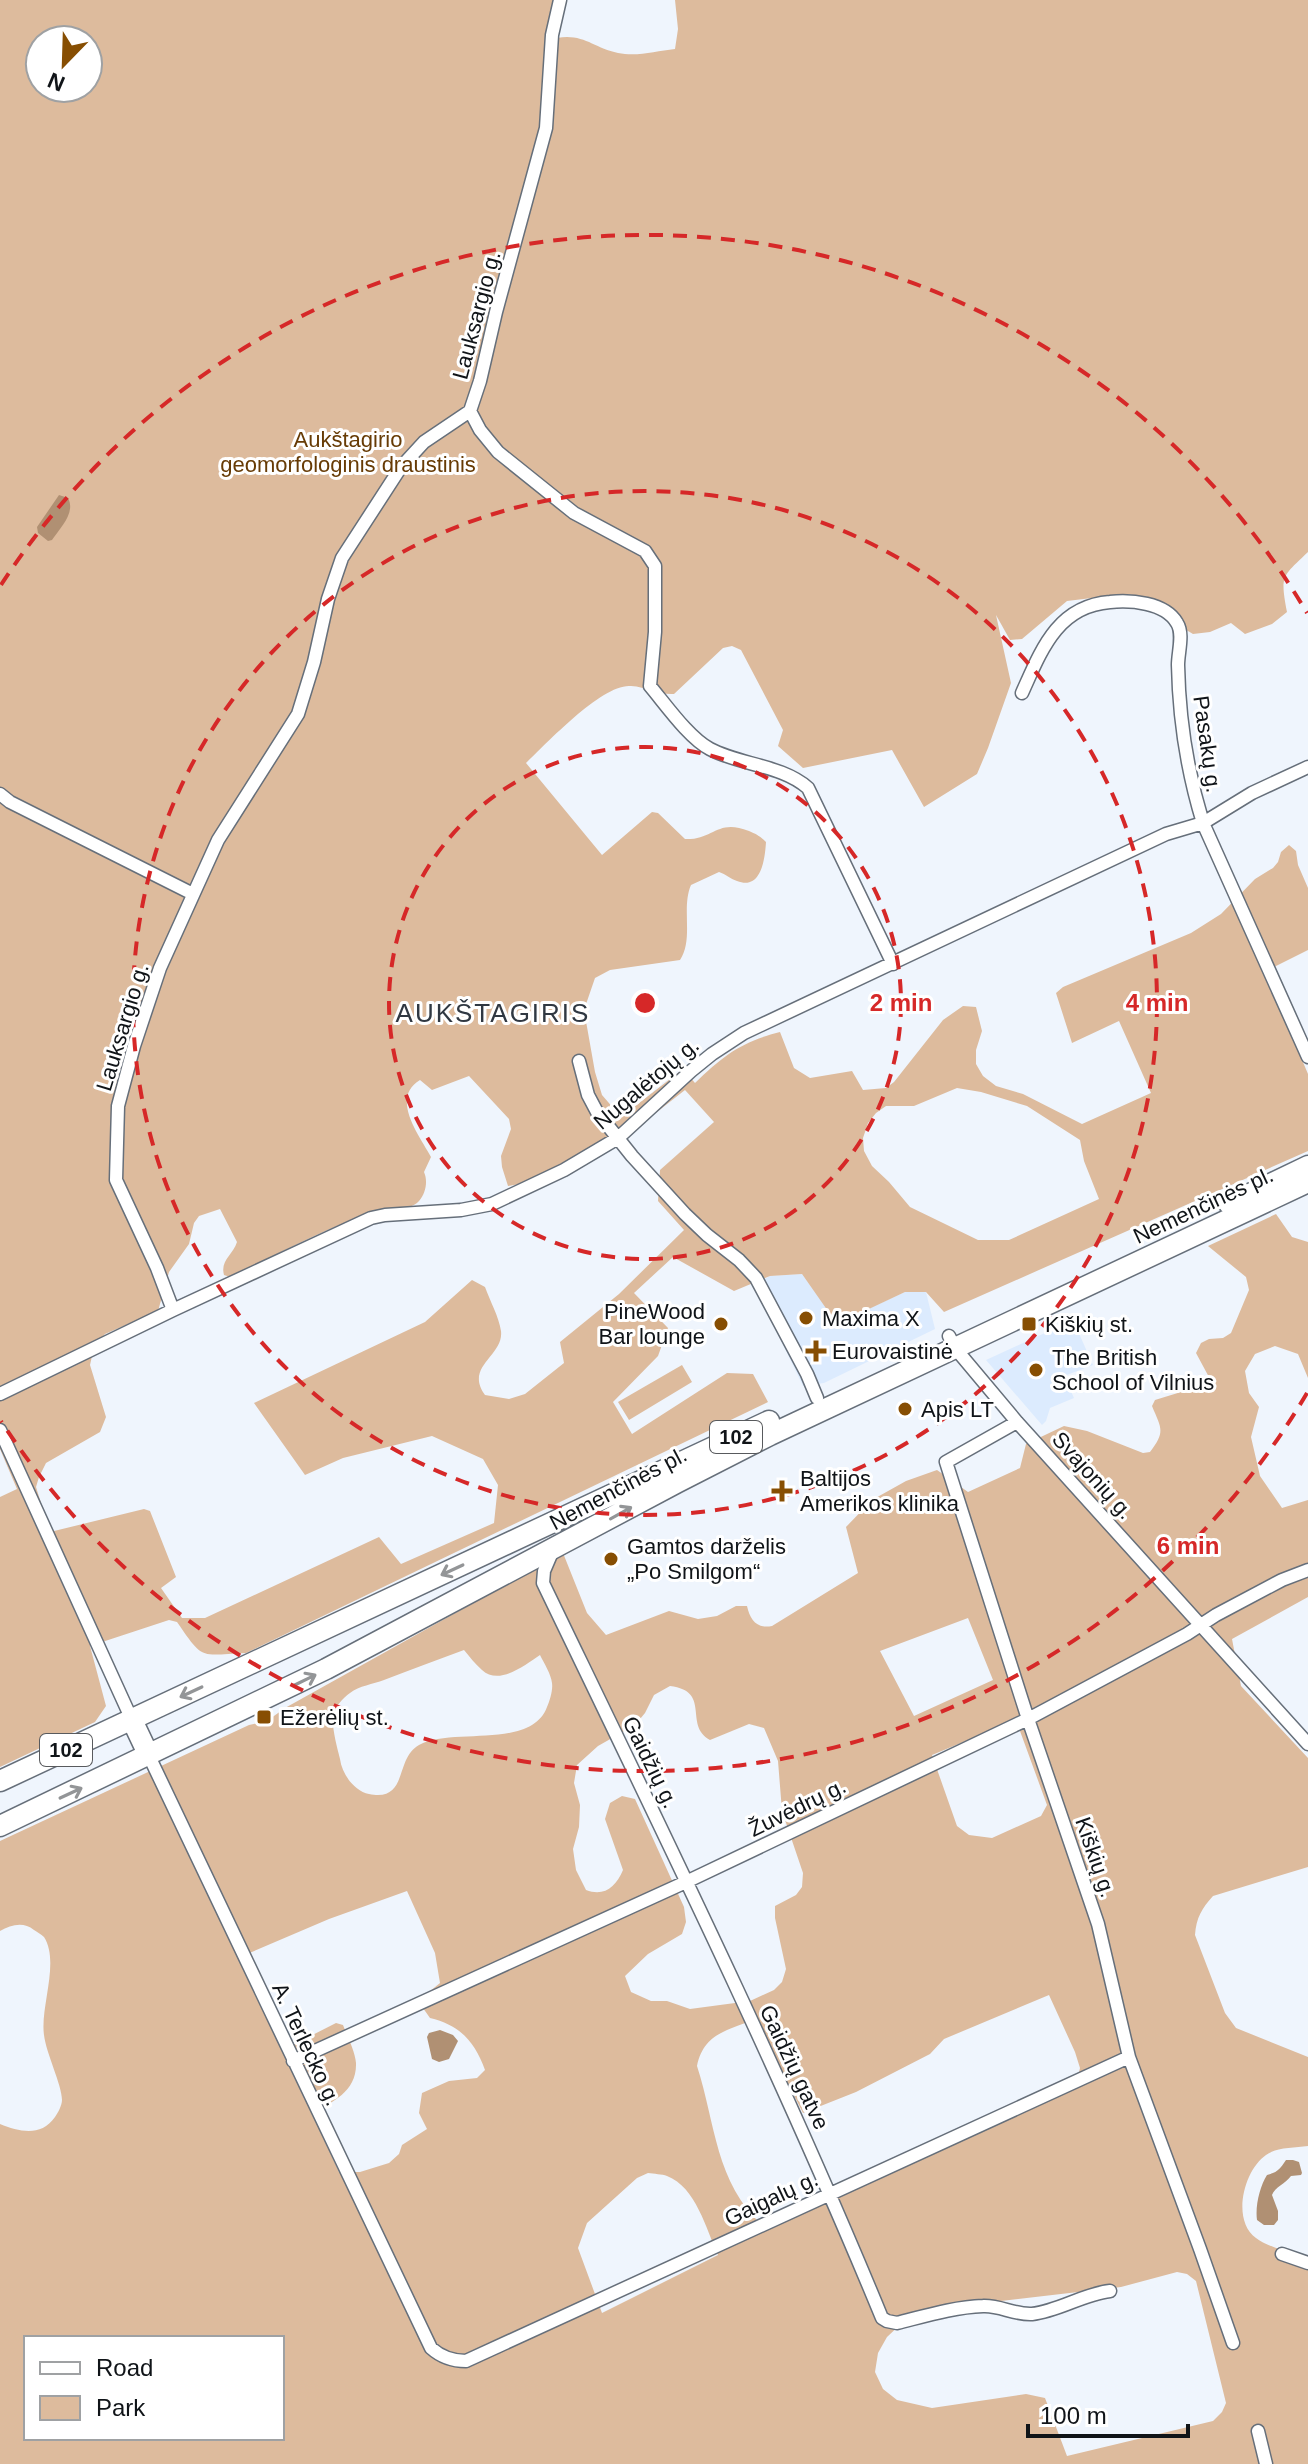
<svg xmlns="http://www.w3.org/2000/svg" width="1308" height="2464" font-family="Arial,sans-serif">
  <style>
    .built { fill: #dcebfe }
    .green { fill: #ddbb9d; fill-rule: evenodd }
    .water { fill: #b09073 }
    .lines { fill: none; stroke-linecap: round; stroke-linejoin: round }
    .street-casing { stroke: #666f7a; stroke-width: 15 }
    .primary-casing { stroke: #666f7a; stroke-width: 23 }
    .street { stroke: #fff; stroke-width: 12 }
    .primary { stroke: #fff; stroke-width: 20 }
    .oneway { stroke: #939597 }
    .ring { fill: none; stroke: #d62828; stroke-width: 4; stroke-dasharray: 14 10 }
    .poi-dot { fill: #874e02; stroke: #fff; stroke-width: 3 }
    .labels { text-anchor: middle; stroke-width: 6; stroke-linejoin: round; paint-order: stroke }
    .shield { fill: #fff; stroke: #585a5d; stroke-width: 2 }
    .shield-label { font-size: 20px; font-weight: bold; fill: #101418 }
    .street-label { font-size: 22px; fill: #101418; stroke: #fff }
    .park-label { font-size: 22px; fill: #673b05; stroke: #fff }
    .poi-label { font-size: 22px; fill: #101418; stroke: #fff; text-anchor: start }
    .quarter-label { font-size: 26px; letter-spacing: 2px; fill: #303842; stroke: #fff }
    .centre { fill: #d62828; stroke: #fff; stroke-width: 4 }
    .ring-label { font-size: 24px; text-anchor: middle; font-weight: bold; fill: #d62828; stroke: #fff; stroke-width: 6; stroke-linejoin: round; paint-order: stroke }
  </style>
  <rect width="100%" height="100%" fill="#eff5fd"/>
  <path class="built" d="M802,1274L837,1323L905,1292H926L935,1329L824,1383L803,1386L754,1285L770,1276Z
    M1073,1320L1093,1365L1064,1376L1074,1398L1050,1408L1046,1421L1042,1425L986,1360Z"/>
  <path class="green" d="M0,0H565L557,38C583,33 594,48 618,53C637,57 656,51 675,49L678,29L675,0H1308V552C1282,577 1280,575 1287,612L1272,624L1245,634L1231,623L1210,632L1193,634L1183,628L1176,614L1148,597L1125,594L1067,601L1022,639L1010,640L996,615L1011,683L988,748L977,774L924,807L892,750L803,768L778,746L783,730L741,650L732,646L723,648L674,694C659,695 647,687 631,686C603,683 547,743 526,763L602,855L652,812L658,813L685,839C714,840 717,818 749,831C756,834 760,836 766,842C765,857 762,891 737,881C730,879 726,874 719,872L691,885C681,908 694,939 680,960L610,970L595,978L584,1010L595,1072L602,1095L621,1117L683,1069L695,1083C724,1055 741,1042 780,1032L794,1068L810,1078L852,1071L863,1090L886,1088L894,1082L943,1020L963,1006L976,1007L982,1031L976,1050V1064L983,1076L996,1086L1023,1094L1082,1124L1151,1093L1119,1021L1072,1043L1056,993L1063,987L1191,933L1221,914L1255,879L1273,868L1278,862L1281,852L1289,845L1296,851L1298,865L1308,888V950L1268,970L1267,977L1308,1074V1151L944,1312L926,1292H905L837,1324L802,1274L770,1276L734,1291L673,1257L634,1293L668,1328L658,1356L613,1402L632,1434L727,1373L753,1374L768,1402L246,1653C199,1655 204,1661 177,1622L169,1620L90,1646L106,1706L95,1722L0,1767V1497L17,1489L0,1449ZM40,40H88V88H40ZM469,1076L509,1119L511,1129L501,1156L502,1167L508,1186L562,1177L625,1137L685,1090L714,1122L660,1170L658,1201L684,1230L619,1294L560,1342L564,1363L525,1394L509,1399L485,1395C464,1366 504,1356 501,1331C499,1317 490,1301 485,1287L472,1280L425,1322L254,1403L305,1475L343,1458L432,1436L483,1459L498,1485L494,1523L401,1564L379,1537L205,1618H182L161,1588L176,1577L150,1511L144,1509L50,1532L36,1487L39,1477L46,1463L100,1432L106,1417L90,1365L94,1347L105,1334L158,1311L169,1272L189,1244L194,1223L199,1216L220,1209L237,1242C233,1255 220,1260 224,1275L230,1277C276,1255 323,1229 372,1213C386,1209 409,1212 419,1201C426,1193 428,1181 424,1172L431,1157C419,1135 390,1098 420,1080L432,1090ZM957,1088L981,1092L1027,1106L1080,1140L1084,1161L1099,1199L1009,1240H978L910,1207L889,1182L872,1166L864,1151L863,1138L868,1123L876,1113L886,1106H914Z
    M1276,1214L1292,1237L1308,1242V1378L1298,1354L1275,1346L1255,1354L1245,1371L1249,1393L1259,1407L1251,1437L1260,1476L1282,1508L1308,1500V1597L1232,1639L1241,1686L1308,1758V1867L1213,1896C1202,1908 1196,1918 1195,1935L1225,2013L1236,2028L1308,2057V2146C1294,2148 1277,2147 1266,2155C1244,2170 1231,2220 1256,2238C1267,2247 1294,2253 1308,2259V2464H0V2124C20,2132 41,2137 55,2117C58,2113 62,2105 62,2100C62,2085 46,2053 44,2035C40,2007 60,1962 44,1937C41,1934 37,1932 34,1930C23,1921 11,1925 0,1931V1841L249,1725L267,1721L285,1708L563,1553L587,1613L606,1635L669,1611L698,1619L717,1616L736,1606H747C750,1620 757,1629 772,1626L858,1573L846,1527L872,1500L906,1481L937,1470L968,1492L1020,1468L1026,1444L1064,1426L1087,1431L1143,1453L1150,1452C1166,1431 1161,1428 1152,1406L1155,1400L1207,1384L1210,1379L1196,1353L1201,1343L1209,1339L1223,1338L1231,1333L1249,1290L1246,1277L1208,1246ZM968,1618L993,1680L914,1716L880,1651ZM464,1650C470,1657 475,1664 482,1670C499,1686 525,1665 540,1655C544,1663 551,1674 552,1683C553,1690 550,1700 547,1707C531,1750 452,1727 419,1745C394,1759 409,1802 369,1794C354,1791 342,1774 340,1759C337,1747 332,1729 333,1717C334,1707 343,1698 350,1693C359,1686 373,1684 384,1680C410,1670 437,1660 464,1650ZM670,1686C712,1691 683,1725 710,1740L749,1724L764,1728L778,1761L782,1811L803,1873L802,1887L796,1895L775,1906V1918L786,1969L782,1982L774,1990L750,2001L690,2009L667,2001H651L631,1992L625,1976L648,1954L682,1934L686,1922L684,1907L635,1799L622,1796L610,1803L605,1819L623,1870C616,1887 604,1897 586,1890L576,1870L573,1849L579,1827L580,1805L574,1783L577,1765L598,1746L635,1725L645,1713L654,1695ZM1016,1720L1047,1805L1041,1816L992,1838L969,1835L957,1826L932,1755ZM407,1891L435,1953L440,1983L418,2001L430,2018C460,2025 475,2042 485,2070L477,2078L449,2081L422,2093L419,2113L427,2129L402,2145L399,2154L389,2163L360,2172H339L312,2113C333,2102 357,2091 356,2063C355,2051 347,2036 343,2025L336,2023L283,2050L240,1957L329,1919ZM1049,1995L1075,2052L1080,2068L1075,2089L763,2226C715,2182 716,2125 697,2066C704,2033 727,2031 755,2019L803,2113L856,2092L930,2054L944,2039ZM648,2173C654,2174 662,2174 667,2176C696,2187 706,2229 718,2255L602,2313L578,2248L587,2223L637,2178ZM1177,2272L1187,2274L1196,2281L1226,2403L1222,2412L1213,2421L1067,2456L1045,2398L1026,2394L932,2408L897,2400L883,2389L875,2372L878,2353L887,2337L903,2322L925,2310L1121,2287ZM26,2338H282V2438H26Z
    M682,1365L692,1382L629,1420L618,1402Z"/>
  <path class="water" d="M59,495L68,498C76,513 60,528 52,540L48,541L38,533L37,527Z
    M440,2030L453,2035L458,2041L449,2059L439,2062L432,2059L427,2037L429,2033Z
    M1286,2160H1293L1299,2162L1302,2173L1301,2175L1291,2176C1285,2184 1275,2187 1272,2195L1278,2211V2220L1274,2225H1264L1257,2220C1255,2206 1260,2186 1267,2175C1278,2172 1280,2169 1286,2160Z"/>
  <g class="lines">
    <defs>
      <path id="street" d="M470,411L480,430L498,452L574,513L645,551L655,566V632L650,686C666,705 689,738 710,749C740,765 782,765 808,788L893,964
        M1022,693C1041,651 1057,606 1110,602C1130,600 1165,602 1177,623C1184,634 1178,652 1178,665C1179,717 1188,774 1203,823L1308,1057
        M0,794L10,802L193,894
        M579,1061L588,1095L597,1112L632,1156L685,1214L707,1235L739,1260L756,1278L807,1374L817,1398
        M173,1310L157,1268L116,1180L118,1106L134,1046L160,968L218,840L298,714L314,662L328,599L342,558L401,467L424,442L470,411L480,381L496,312L546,128L552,35L560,0
        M949,1336L955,1348L1017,1422L1308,1744
        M0,1394L173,1310L371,1218L385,1215L461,1210L492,1204L564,1170L618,1138L691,1071L712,1054L744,1033L1166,834L1203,823L1252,793L1308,767
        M1017,1422L946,1462L1028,1719L1098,1924L1129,2057L1200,2249L1233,2343
        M0,1430L132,1720
        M553,1550L544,1571L543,1583C660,1826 779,2068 882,2318L887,2321L897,2323C925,2316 954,2307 983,2306C1000,2305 1014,2315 1032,2314C1059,2311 1083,2294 1110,2291
        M149,1756L431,2348C441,2357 452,2361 466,2361L1129,2057
        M293,2061L686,1882L1028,1719L1187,1634L1216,1615L1282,1580L1308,1570
        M1282,2254L1308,2263
        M1258,2431L1266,2464"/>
      <path id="primary" d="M1229,1204L1308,1166
        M132,1720L149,1756
        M0,1781L769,1421
        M0,1826L326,1669L678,1482L770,1435L1308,1182"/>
    </defs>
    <use href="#street" class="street-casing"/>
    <use href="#primary" class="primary-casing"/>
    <use href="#street" class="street"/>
    <use href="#primary" class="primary"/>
  </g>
  <defs><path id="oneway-shaft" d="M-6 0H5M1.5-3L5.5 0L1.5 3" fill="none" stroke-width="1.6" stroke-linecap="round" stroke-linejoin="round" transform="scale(2)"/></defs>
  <g class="oneway">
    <use href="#oneway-shaft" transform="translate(621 1513) rotate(-29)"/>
    <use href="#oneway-shaft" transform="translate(452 1570) rotate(155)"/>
    <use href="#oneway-shaft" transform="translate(305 1680) rotate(-26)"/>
    <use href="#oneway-shaft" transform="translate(191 1692) rotate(155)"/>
    <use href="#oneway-shaft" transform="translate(71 1793) rotate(-25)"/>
  </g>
  <g class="ring">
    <circle cx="645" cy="1003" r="256"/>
    <circle cx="645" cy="1003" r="512"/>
    <path d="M1307 1393A768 768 0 0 1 1 1421M1 585A768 768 0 0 1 1307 613"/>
  </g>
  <g class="poi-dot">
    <circle cx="806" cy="1318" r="8"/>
    <circle cx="721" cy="1324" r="8"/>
    <rect x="1021" y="1316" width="16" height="16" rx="4"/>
    <path d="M812 1339h8v8h8v8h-8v8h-8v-8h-8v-8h8z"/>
    <circle cx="1036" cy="1370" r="8"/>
    <circle cx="905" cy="1409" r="8"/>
    <path d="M778 1479h8v8h8v8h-8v8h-8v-8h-8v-8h8z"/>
    <circle cx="611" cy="1559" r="8"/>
    <rect x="256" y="1709" width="16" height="16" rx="4"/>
  </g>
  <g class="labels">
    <g class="shield">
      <rect x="710" y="1421" width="52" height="32" rx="6"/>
      <rect x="40" y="1734" width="52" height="32" rx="6"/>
    </g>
    <g class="shield-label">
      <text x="736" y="1444">102</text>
      <text x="66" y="1757">102</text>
    </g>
    <g class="street-label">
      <text transform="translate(476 315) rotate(-75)" y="8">Lauksargio g.</text>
      <text transform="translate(1208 744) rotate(82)" y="8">Pasakų g.</text>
      <text transform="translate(122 1027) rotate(-73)" y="8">Lauksargio g.</text>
      <text transform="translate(646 1083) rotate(-40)" y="8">Nugalėtojų g.</text>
      <text transform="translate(1203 1205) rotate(-25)" y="8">Nemenčinės pl.</text>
      <text transform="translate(1093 1475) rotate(48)" y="8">Svajonių g.</text>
      <text transform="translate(618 1488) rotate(-28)" y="8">Nemenčinės pl.</text>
      <text transform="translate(651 1762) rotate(64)" y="8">Gaidžių g.</text>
      <text transform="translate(797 1807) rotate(-26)" y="8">Žuvėdrų g.</text>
      <text transform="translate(1096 1857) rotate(71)" y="8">Kiškių g.</text>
      <text transform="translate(307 2044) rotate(65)" y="8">A. Terlecko g.</text>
      <text transform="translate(795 2067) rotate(65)" y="8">Gaidžių gatve</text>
      <text transform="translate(771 2198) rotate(-25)" y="8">Gaigalų g.</text>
    </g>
    <g class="park-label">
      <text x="348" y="447">Aukštagirio<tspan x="348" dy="25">geomorfologinis draustinis</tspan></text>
    </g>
    <g class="poi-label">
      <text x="705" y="1319" text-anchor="end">PineWood<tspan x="705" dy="25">Bar lounge</tspan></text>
      <text x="822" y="1326">Maxima X</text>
      <text x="1045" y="1332">Kiškių st.</text>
      <text x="832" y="1359">Eurovaistinė</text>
      <text x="1052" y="1365">The British<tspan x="1052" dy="25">School of Vilnius</tspan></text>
      <text x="921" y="1417">Apis LT</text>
      <text x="800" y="1486">Baltijos<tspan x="800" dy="25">Amerikos klinika</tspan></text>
      <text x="627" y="1554">Gamtos darželis<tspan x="627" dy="25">„Po Smilgom“</tspan></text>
      <text x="280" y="1725">Ežerėlių st.</text>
    </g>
    <g class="quarter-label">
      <text x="493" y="1022">AUKŠTAGIRIS</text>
    </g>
  </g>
  <circle cx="645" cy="1003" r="12" class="centre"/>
  <g class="ring-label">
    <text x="901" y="1011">2 min</text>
    <text x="1157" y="1011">4 min</text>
    <text x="1188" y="1554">6 min</text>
  </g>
  <rect x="24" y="2336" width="260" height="104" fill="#ffffff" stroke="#9fa1a3" stroke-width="2"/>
  <rect x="40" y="2362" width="40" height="12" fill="#ffffff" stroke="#9fa1a3" stroke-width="2"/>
  <text x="96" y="2376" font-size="24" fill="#101418">Road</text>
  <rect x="40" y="2396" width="40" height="24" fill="#ddbb9d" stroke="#9fa1a3" stroke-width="2"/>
  <text x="96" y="2416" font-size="24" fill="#101418">Park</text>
  <g transform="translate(64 64) rotate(203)"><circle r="38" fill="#ffffff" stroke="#9fa1a3" stroke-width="2"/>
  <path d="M0-6L14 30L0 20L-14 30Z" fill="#874e02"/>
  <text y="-12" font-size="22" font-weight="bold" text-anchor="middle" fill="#101418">N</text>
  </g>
  <path d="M1028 2424v12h160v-12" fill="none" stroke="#101418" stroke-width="4"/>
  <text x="1040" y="2424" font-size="24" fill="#101418" stroke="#ffffff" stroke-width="6" paint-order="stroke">100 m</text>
</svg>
